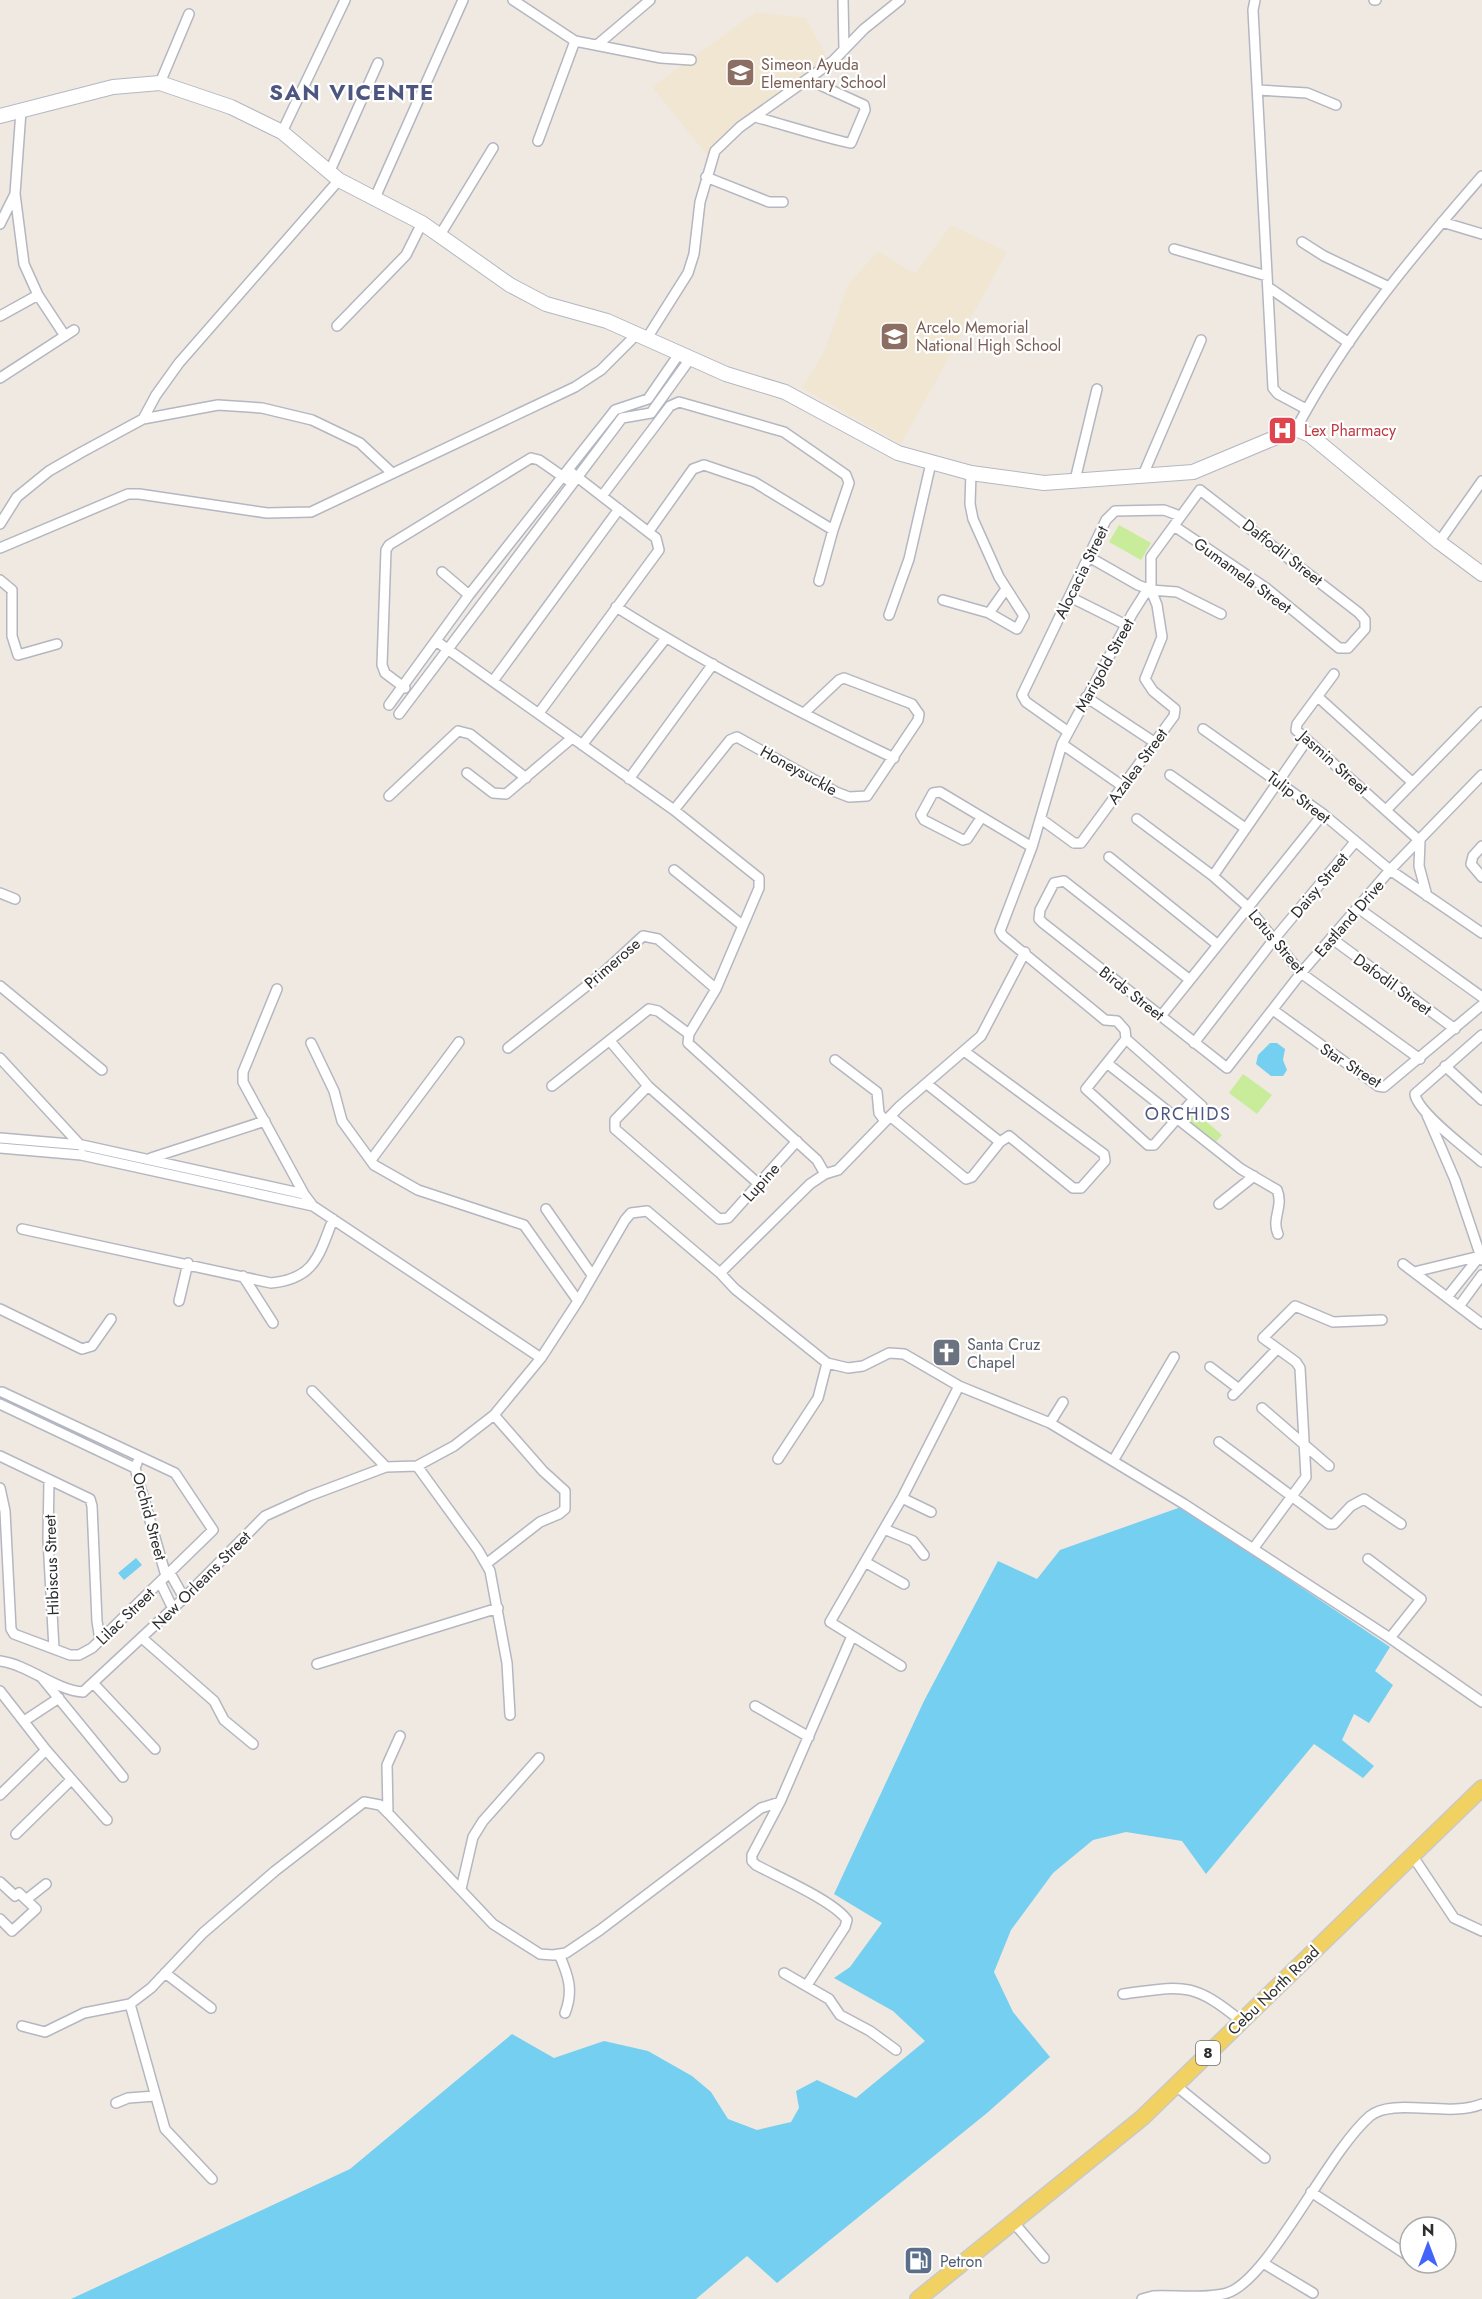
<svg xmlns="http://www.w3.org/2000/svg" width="1482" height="2299" font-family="Jost,sans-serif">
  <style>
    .education { fill: #f0e6d1 }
    .pitch { fill: #c9ec9a }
    .water { fill: #75cff0 }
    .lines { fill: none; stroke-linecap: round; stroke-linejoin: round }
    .street-casing { stroke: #b4b7c1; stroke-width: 12 }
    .secondary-casing { stroke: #b4b7c1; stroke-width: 16 }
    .primary-casing { stroke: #c9c9c9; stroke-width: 18 }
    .street { stroke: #fff; stroke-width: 9 }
    .secondary { stroke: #fff; stroke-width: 14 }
    .primary { stroke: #f2d163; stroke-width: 15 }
    .labels { text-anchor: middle; stroke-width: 4.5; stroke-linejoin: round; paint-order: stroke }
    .shield { fill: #fff; stroke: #6d6d6d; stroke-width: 1.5 }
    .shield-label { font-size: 15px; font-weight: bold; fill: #2e2e2e }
    .education-label { font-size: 16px; fill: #785e54; stroke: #fff; text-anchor: start }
    .health-label { font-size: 16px; fill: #be3a42; stroke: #fff; text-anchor: start }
    .street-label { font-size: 16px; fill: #2e2e2e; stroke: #fff }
    .worship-label { font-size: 16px; fill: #5b616d; stroke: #fff; text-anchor: start }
    .service-label { font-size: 16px; fill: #4e5e75; stroke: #fff; text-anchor: start }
    .neighbourhood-label { font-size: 18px; letter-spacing: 1.5px; fill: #4d5680; stroke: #fff }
    .district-label { font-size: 22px; font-weight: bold; letter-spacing: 1.5px; fill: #4d5680; stroke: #fff }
  </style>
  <rect width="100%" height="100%" fill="#efe9e1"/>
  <path class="education" d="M756,12L806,18L828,60L725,134L708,156L652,87Z
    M951,225L1007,252L901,444L802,388L825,350L848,285L878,251L915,274Z"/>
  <path class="pitch" d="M1119,525L1151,543L1141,560L1109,542Z
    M1243,1074L1272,1095L1257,1114L1229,1093Z
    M1195,1112L1222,1135L1213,1145L1186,1122Z"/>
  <path class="water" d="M1270,1043H1277L1285,1049L1283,1060L1287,1070L1283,1076H1271L1256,1064L1258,1055Z
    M1181,1507L1390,1647L1375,1671L1393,1685L1369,1723L1354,1714L1342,1740L1374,1766L1363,1778L1314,1744L1206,1874L1182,1841L1126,1832L1093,1840L1053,1873L1011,1930L994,1972L1013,2012L1050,2057L987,2113L777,2283L747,2256L696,2299H71L350,2169L512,2034L554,2058L604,2041L648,2051L692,2076L711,2092L728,2119L757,2130L791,2122L799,2108L796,2091L817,2080L856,2098L925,2041L893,2011L834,1978L850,1967L882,1923L834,1894L924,1701L998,1561L1037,1579L1060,1550Z
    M136,1558L142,1565L124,1580L118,1573Z"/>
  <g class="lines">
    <defs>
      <path id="street" d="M513,0L575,41L661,58L691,60
        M843,0L844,49
        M1255,0L1253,10L1273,388L1278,394L1306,409
        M1374,0H1376
        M597,45L650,0
        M160,83L189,14
        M1258,90L1307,93L1336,105
        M21,111L15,194L24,264L38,295L65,336
        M755,117C768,120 846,144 851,143L865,110L864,105L809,80
        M282,132L345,0
        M538,141L575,41
        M329,173L378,63
        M706,177L769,202H783
        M374,200L463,0
        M1442,222L1482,234
        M0,224L15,194
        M440,235L493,148
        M1302,242L1324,256L1389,287
        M1174,249L1267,276
        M1268,287L1349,343
        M0,316L38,295
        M337,326L406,255L422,223
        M647,338L688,273L694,254L700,202L715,151L740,127L833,61L864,29L900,0
        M0,378L74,330
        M143,419L156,395L179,363L339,180
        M1296,429C1345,336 1413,255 1482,176
        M1143,475L1201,340
        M1075,480L1097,389
        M602,496L670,406L679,402L784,432L846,475L849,483L833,530
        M0,524L17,497L49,471L82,452L143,419L218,405L262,408L312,420L360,443L392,473
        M1174,526L1266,588L1339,648H1348L1365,629V620L1359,613L1200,490
        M649,531L693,469L704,465L754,482L833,530L819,581
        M1439,542L1482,481
        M0,548L128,494H139L267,513L311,512L575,387L601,370L637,334
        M1089,557L1138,585L1151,590L1177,592L1221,614
        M442,572L469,595
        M0,580L12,590V636L18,655L57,644
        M1151,590L1144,595L1132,614L1062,744L1032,847L1000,931L1003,936L1105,1020L1117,1021L1125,1030L1126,1039L1086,1089L1148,1145H1154L1194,1099
        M1070,597L1126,625
        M943,600L989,613L1017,629L1024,616L999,577L973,519L970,504L971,473
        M616,607C705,663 799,713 894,758
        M989,613L1006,589
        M889,615L909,559L931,463
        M436,641L674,810L759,878V888L716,989L689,1034L688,1043L817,1160L825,1174L838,1170L900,1106L981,1036L1025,952
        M1334,674L1297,724L1296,730L1420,841L1419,866L1427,896
        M493,681L619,509
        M405,688L385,673L382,665L386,550L389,545L531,458L539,460L572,483
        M1086,697L1154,742
        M1318,697L1412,782
        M389,705L469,595L615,410L648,399L679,354
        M539,713L659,550L656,538L572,473
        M399,714L622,418L651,413L690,359
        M1203,729L1323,814L1390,870L1482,933
        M1067,731L1026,702L1022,695L1106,520L1115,511L1164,510L1180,516
        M1062,744L1121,785
        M582,745L666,638
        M467,773L493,793L506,794L572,738
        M1170,775L1245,828
        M629,779L713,664
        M389,796L458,731L470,734L526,778
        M1387,809L1482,712
        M674,810L730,740L737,737L836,792L849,797L867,796L918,720L919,714L912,704L844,678L839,680L804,713
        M981,818L967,839L963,840L924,820L921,815L933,793L940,792L1032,847
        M1041,819L1074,843H1081L1174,716L1175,709L1153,691L1145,679L1162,637L1157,605L1151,590V557L1200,490
        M1137,819L1213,876L1247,906L1301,973L1420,1059
        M1482,846L1473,856L1471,864L1482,877
        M1109,857L1218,945
        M674,870L742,925
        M1213,876L1307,740
        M0,893L15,899
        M1358,908L1482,997
        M1331,938L1455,1029
        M1190,980L1064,881L1054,883L1040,910L1039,919L1043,923L1227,1068L1301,973L1390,870L1482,775
        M0,986L102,1070
        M277,989L243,1072V1082L304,1194L313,1206L541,1358
        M1273,1010L1378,1086L1384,1087L1482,1005
        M1161,1016L1323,814
        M1482,1035L1415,1094C1417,1112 1467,1149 1482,1162
        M1126,1039L1202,1106
        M610,1041L648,1086L760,1185
        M311,1043L334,1091L342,1121L374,1165L418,1190L524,1225L578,1301
        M1194,1043L1275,938L1355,842
        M508,1048L603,973L643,936L658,939L716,989
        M0,1058L82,1147
        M835,1060L877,1092L879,1113L885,1121
        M1108,1064L1241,1169L1277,1190C1284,1206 1271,1219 1278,1234
        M1445,1066L1482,1100
        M927,1084L1000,1142
        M552,1086L649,1009L658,1011L689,1034
        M648,1086L615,1120V1129L719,1219L728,1218L797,1141
        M1427,1115L1455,1180L1482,1260
        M890,1116L966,1179L972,1177L1000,1142L1009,1136L1073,1188H1081L1105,1161L1104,1154L964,1051
        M0,1138L82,1145L304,1194
        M0,1148L81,1155L313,1206
        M151,1158L265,1121
        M371,1160L459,1042
        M1219,1204L1254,1176
        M546,1209L592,1275
        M22,1229L271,1283C314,1279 319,1256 333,1219
        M1403,1264L1482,1324
        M1414,1272L1480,1256
        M720,1273L810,1184L825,1174
        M243,1276L273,1323
        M1448,1296L1480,1256
        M179,1301L188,1263
        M1460,1305L1482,1275
        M0,1309L82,1349L92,1346L111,1319
        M1210,1367L1239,1389
        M312,1391L386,1467
        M1233,1395L1277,1349
        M0,1404L135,1468
        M1262,1408L1329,1466
        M1050,1423L1063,1402
        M1219,1442L1329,1524H1334L1351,1506L1364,1499L1401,1524
        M0,1456L90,1499L92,1506L97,1621L100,1640
        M778,1459L818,1398L827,1363
        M1113,1461L1174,1357
        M137,1463L135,1468L166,1576
        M417,1466L478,1550L490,1571L507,1663L510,1715
        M49,1480L48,1539L54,1649
        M0,1488L5,1511L11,1629L14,1634L70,1655H79L92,1648L213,1530L175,1473L2,1392
        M902,1498L931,1512
        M884,1529L913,1541L924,1555
        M1253,1549L1306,1477L1300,1368L1296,1362L1263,1338L1295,1306L1333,1322L1382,1320
        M1368,1559L1421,1599L1390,1638
        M865,1562L904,1584
        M486,1564L540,1522L559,1514L565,1509V1491L543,1471L494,1415
        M170,1573L184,1598
        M160,1582L173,1609
        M142,1638L214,1701L224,1720L253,1744
        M0,1661C29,1665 55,1690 83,1692L184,1598L265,1516L309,1496L386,1467L417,1466L454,1446L494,1415L541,1358L578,1301L625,1220L631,1213L647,1211L720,1273L735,1289L827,1363L848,1368L863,1366L889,1353L904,1354L959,1386L1050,1423L1184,1504L1390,1638L1482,1702
        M317,1664L498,1608
        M901,1666L830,1622L902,1498L959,1386
        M42,1678L123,1777
        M94,1684L155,1749
        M0,1691L46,1750L107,1820
        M755,1706L809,1737
        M24,1721L59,1698
        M0,1795L46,1750
        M388,1813L387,1765L400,1736
        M16,1834L71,1780
        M1412,1855L1454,1918L1482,1931
        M0,1882L15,1896L19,1893L36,1909L12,1931L0,1919
        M461,1889L473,1837L483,1821L539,1758
        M27,1899L46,1884
        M559,1954C568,1975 574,1990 565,2013
        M165,1973L211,2008
        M784,1973L829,1999L840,2015L870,2031L896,2050
        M807,1985L845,1927L847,1920C834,1901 778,1877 756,1865L752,1861V1855L780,1802L852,1636
        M1123,1994C1183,1986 1192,1981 1241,2021
        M130,2004L165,2129L212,2179
        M22,2026L45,2032L84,2013L130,2004L151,1988L203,1933L275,1871L364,1802L380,1805L388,1813L493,1924L540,1954L553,1955L566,1953L600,1930L761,1808L780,1802
        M1175,2085L1265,2158
        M116,2103L128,2098L155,2096
        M1311,2192L1410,2257
        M1014,2223L1044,2258
        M1263,2263L1313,2293
        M1142,2299L1153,2296C1174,2295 1208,2299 1227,2293C1269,2280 1327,2153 1370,2116C1393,2097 1449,2118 1482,2104"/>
      <path id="secondary" d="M0,116L113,87L160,83L231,107L282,132L339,180L422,223L510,285L546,304L607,321L726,374L785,392L898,453L971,473L1044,483L1193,472L1296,429L1310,435L1439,542L1482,574"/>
      <path id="primary" d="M918,2299L1142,2118L1482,1788"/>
    </defs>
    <use href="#street" class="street-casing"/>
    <use href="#secondary" class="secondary-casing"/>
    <use href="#primary" class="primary-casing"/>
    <use href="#street" class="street"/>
    <use href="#secondary" class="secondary"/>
    <use href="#primary" class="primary"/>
  </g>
  <defs>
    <symbol id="school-square" viewBox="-11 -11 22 22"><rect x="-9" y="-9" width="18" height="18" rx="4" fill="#8d6e63" stroke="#fff"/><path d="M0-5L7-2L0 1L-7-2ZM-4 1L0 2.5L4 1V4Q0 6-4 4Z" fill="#fff"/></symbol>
    <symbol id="hospital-square" viewBox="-11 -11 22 22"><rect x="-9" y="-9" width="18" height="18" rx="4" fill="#e0444e" stroke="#fff"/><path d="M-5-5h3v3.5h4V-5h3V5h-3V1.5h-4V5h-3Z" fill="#fff"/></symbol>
    <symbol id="church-square" viewBox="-11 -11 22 22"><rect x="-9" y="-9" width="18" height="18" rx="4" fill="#6b7280" stroke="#fff"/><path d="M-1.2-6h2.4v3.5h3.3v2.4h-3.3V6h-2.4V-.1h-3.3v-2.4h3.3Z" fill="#fff"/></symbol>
    <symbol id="fuel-square" viewBox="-11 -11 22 22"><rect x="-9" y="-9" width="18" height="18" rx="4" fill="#5c6f8a" stroke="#fff"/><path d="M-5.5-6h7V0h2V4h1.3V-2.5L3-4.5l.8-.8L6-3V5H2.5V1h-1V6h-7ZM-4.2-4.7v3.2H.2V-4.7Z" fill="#fff"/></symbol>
  </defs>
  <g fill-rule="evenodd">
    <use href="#school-square" x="724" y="56" width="33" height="33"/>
    <use href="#school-square" x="878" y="320" width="33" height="33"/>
    <use href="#hospital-square" x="1266" y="414" width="33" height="33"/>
    <use href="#church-square" x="930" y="1336" width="33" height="33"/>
    <use href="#fuel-square" x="902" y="2244" width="33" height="33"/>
  </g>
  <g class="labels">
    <rect class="shield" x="1196" y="2041" width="24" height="24" rx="4.5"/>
    <g class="shield-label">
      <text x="1208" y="2058">8</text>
    </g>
    <g class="education-label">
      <text x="761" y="70">Simeon Ayuda<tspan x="761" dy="18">Elementary School</tspan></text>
      <text x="916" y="333">Arcelo Memorial<tspan x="916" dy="18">National High School</tspan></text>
    </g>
    <g class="health-label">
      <text x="1304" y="436">Lex Pharmacy</text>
    </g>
    <g class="street-label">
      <text transform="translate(1283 552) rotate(38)" y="6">Daffodil Street</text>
      <text transform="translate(1081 572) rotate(-64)" y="6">Alocacia Street</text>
      <text transform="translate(1243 575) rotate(36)" y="6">Gumamela Street</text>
      <text transform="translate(1104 665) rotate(-61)" y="6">Marigold Street</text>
      <text transform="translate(1334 762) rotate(42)" y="6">Jasmin Street</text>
      <text transform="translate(1137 766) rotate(-54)" y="6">Azalea Street</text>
      <text transform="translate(799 770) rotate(29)" y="6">Honeysuckle</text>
      <text transform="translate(1299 797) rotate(37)" y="6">Tulip Street</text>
      <text transform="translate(1319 885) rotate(-50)" y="6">Daisy Street</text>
      <text transform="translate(1349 918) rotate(-49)" y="6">Eastland Drive</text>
      <text transform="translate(1277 941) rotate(50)" y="6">Lotus Street</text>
      <text transform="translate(612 963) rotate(-41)" y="6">Primerose</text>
      <text transform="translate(1393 984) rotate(36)" y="6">Dafodil Street</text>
      <text transform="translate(1132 993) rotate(38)" y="6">Birds Street</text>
      <text transform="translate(1351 1065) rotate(32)" y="6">Star Street</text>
      <text transform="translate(761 1182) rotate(-48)" y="6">Lupine</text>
      <text transform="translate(150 1516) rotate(75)" y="6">Orchid Street</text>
      <text transform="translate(51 1565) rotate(-92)" y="6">Hibiscus Street</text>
      <text transform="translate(201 1580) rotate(-45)" y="6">New Orleans Street</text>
      <text transform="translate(125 1616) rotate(-44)" y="6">Lilac Street</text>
      <text transform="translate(1273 1990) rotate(-44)" y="6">Cebu North Road</text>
    </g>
    <g class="worship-label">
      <text x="967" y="1350">Santa Cruz<tspan x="967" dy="18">Chapel</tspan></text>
    </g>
    <g class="service-label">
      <text x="940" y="2267">Petron</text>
    </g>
    <g class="neighbourhood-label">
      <text x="1188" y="1120">ORCHIDS</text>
    </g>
    <g class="district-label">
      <text x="352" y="100">SAN VICENTE</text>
    </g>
  </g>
  <g transform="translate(1428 2245)"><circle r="28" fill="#ffffff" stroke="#ababab" stroke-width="1.5"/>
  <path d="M0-4.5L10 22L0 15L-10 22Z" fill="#4264fb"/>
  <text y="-9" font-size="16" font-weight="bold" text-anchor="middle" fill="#2e2e2e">N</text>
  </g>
</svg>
